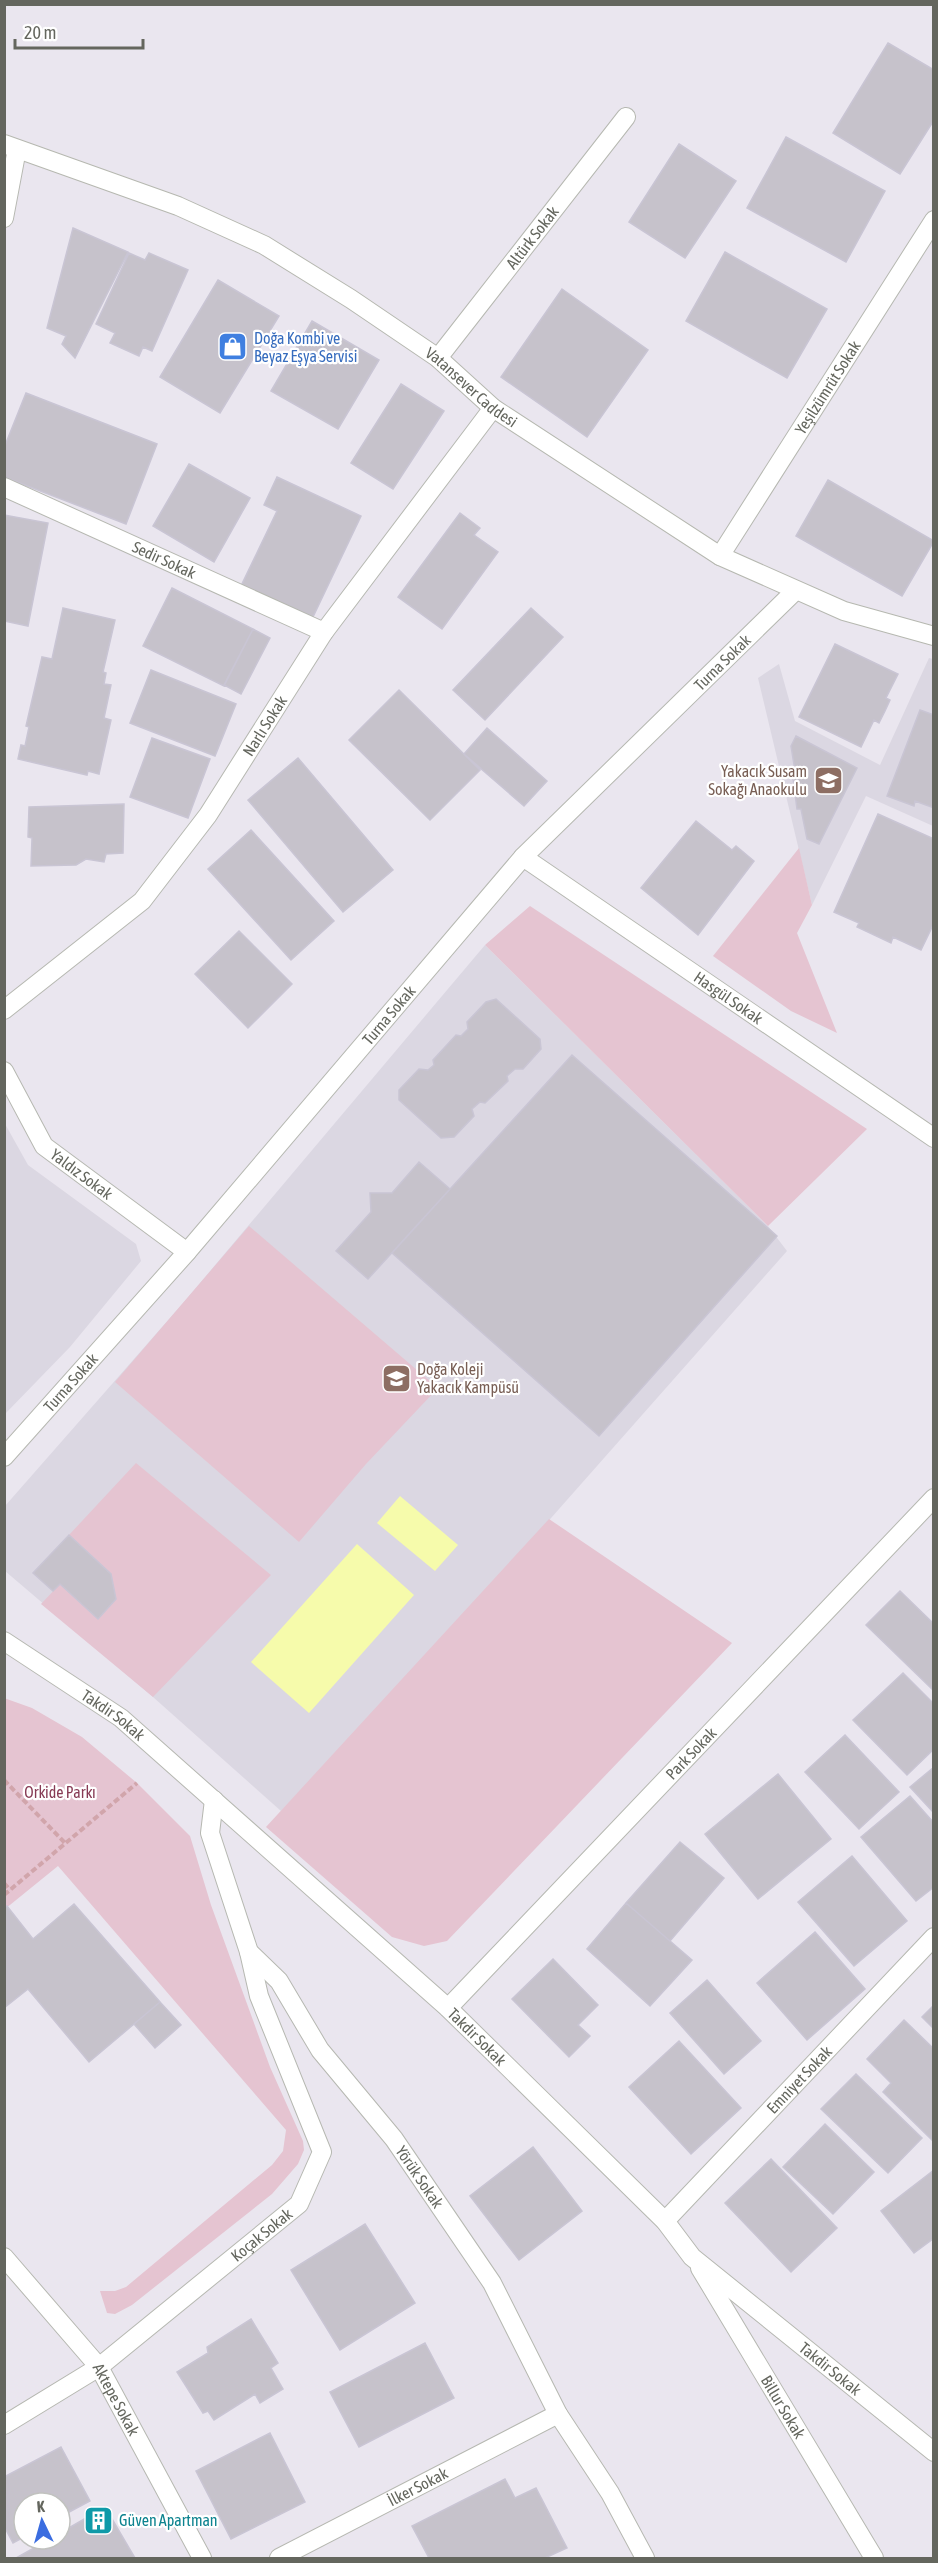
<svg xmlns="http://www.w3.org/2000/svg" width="938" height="2563" font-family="'Asap Condensed',sans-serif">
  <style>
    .education { fill: #dbd7e2 }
    .green { fill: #e5c4d1 }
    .water { fill: #f6fbab }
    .building { fill: #c6c2cb; stroke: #c9c5d4; stroke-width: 1.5 }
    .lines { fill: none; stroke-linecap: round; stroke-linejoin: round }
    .minor-casing { stroke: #b6b8b1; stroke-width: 20 }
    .secondary-casing { stroke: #b6b8b0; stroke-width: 20 }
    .path { stroke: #d1a5ab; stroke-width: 4; stroke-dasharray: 6 3; stroke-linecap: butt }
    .minor { stroke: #fff; stroke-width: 18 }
    .secondary { stroke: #fff; stroke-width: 18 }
    .labels { text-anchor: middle; stroke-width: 4.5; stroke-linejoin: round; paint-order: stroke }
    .street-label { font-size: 16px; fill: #64665e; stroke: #fff }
    .shop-label { font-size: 16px; fill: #366cbe; stroke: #fff; text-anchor: start }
    .education-label { font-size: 16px; fill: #785e54; stroke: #fff; text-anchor: end }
    .park-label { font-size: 16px; fill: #873b55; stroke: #fff }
    .culture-label { font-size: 16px; fill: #0d838f; stroke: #fff; text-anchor: start }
  </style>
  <rect width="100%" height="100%" fill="#eae6ef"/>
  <path class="education" d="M929,658L933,659V826L866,796L812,905L758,678L779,664L795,721L880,765Z
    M485,945L768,1226L787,1251L430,1655L281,1811L153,1697L5,1571V1506L184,1302Z
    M4,1122L28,1165L136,1244L141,1261L70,1347L5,1414Z"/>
  <path class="green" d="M799,848L812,905L797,933L837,1033L791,1011L713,956Z
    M530,906L867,1129L768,1226L485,945Z
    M249,1226L438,1388L366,1464L299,1542L115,1382Z
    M136,1463L271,1575L153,1697L41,1604L60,1584L98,1619L116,1599L111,1574L69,1535Z
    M549,1519L732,1643L447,1941L424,1946L392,1937L266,1827Z
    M4,1698L32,1708L82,1737L137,1783L190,1836L211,1905L270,2067L303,2141L304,2150L298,2164L272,2194L132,2305L115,2314L107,2313L100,2291H115L126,2287L272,2165L283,2151L286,2130L58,1866L5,1909Z"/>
  <path class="water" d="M400,1496L458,1545L435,1571L377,1523Z
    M357,1544L414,1595L309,1713L251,1662Z"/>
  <path class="building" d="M888,43L934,70V120L900,174L833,133Z
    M786,137L885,191L846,262L747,208Z
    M679,144L736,181L685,258L629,222Z
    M73,228L128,252L75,358L62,344L66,336L47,328Z
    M725,252L827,309L787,378L686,321Z
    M129,253L145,260L149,253L188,270L152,351L143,347L139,356L110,343L115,333L96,324Z
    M218,280L279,316L220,413L160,377Z
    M562,289L648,350L587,437L501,377Z
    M312,321L379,360L338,429L271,391Z
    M401,384L444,411L393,489L351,463Z
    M26,393L157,444L126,524L4,477V448Z
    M189,464L250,498L214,562L153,526Z
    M277,477L361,516L312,619L241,586L277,511L264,505Z
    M828,480L934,541L902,596L796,536Z
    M460,513L480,528L474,535L498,552L442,629L398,597Z
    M4,515L48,523L28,626L4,621Z
    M172,588L253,629L224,686L143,646Z
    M63,608L115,620L103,672L106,673L104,684L111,685L104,718L111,720L99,774L88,771L87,775L18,759L21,745L25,746L29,727L26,726L42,657L52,659Z
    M531,608L563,637L485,720L453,690Z
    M253,629L270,638L241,694L224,685Z
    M835,644L898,674L886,698L890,700L885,711L879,723L874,720L861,747L799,717Z
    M151,670L236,704L215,756L130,723Z
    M399,690L480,770L430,820L349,740Z
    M920,710L934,715V808L915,801L914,806L887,796Z
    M487,728L547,781L524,806L464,754Z
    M796,736L857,768L819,844L807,839L801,809H797L793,778L796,777L791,746Z
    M152,738L210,759L188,818L130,797Z
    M298,758L393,870L343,912L248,800Z
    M124,804L123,853L106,854L104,862L86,859L76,865L31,866L32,838L28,837L29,807Z
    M878,814L934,839V923L921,950L893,937L891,943L857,927L859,923L834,912Z
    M696,821L732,850L736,846L754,861L698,935L641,888Z
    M251,830L334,921L291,960L208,869Z
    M239,931L292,984L248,1028L195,974Z
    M496,999L540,1039L541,1049L523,1069H515L507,1076L508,1081L485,1103L480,1102L472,1109L474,1116L454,1137L441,1138L399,1100V1090L419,1069L428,1070L434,1065L433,1060L456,1035L461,1036L468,1029L467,1022L486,1002Z
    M572,1055L777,1236L599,1436L392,1253Z
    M419,1162L450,1189L368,1279L336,1251L371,1212L370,1193H392Z
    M69,1535L111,1574L116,1599L98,1619L60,1584L53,1591L33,1573Z
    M900,1591L934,1624V1691L866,1625Z
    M903,1673L934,1704V1749L907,1775L853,1720Z
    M845,1735L899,1792L859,1829L805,1772Z
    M934,1767V1813L910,1787Z
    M778,1774L831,1839L758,1899L705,1834Z
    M910,1796L934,1823V1887L916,1901L861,1837Z
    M680,1842L724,1878L670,1941L626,1903Z
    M852,1856L907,1921L854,1966L798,1902Z
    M626,1903L692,1960L650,2006L587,1949Z
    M74,1904L160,2002L89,2062L28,1989L4,2008V1908L7,1906L33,1939Z
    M815,1932L865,1989L807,2040L757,1983Z
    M553,1959L598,2005L578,2025L590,2036L569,2057L512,1999Z
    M707,1980L761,2041L724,2074L670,2013Z
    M160,2002L181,2025L155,2048L134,2024Z
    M934,2005V2029L922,2017Z
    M904,2020L934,2049V2142L883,2092L891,2083L867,2059Z
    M679,2041L741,2108L691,2154L629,2087Z
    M856,2074L922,2138L888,2173L821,2109Z
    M825,2124L874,2172L833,2214L783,2167Z
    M533,2147L582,2211L519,2260L470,2196Z
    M771,2159L837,2228L791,2272L725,2203Z
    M934,2170V2238L914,2253L881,2211Z
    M365,2224L415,2303L340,2350L291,2270Z
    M251,2319L278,2363L271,2368L283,2389L260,2403L255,2394L214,2420L208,2411L203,2413L177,2372L208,2353L207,2347Z
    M425,2343L454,2398L359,2447L330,2392Z
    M270,2433L305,2502L231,2539L196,2471Z
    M61,2447L90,2501L60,2517V2503H24V2537L13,2543L4,2526V2477Z
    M505,2479L515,2498L536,2488L567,2548L545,2558H429L412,2526Z
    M105,2507L135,2558H16L50,2539H60V2533Z"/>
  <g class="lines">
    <defs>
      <g id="minor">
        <path d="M4,218L17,149"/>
        <path id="s1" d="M438,358L626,117"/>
        <path id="s2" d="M4,487L324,632"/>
        <path id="s3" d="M720,556L934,220"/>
        <path id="s4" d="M523,857L934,1138"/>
        <path id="s5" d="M4,1010L142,901L208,815L324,632L493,408"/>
        <path id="s6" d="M4,1071L44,1146L187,1252"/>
        <path id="s7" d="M4,1457L187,1252L523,857L795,591"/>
        <path id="s8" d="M4,1641L121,1718L448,2008L665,2221L692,2257L934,2452"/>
        <path id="s9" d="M214,1800L210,1833L249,1952L279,1981L320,2050L394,2139L492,2283L558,2414L610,2493L645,2558"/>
        <path id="s10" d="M448,2008L934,1498"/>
        <path id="s11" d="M665,2221L934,1937"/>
        <path id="s12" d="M4,2257L99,2367L202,2558"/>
        <path id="s13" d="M700,2268L874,2558"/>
        <path id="s14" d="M4,2425L99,2367L299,2204L322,2152L259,1996L249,1952"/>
        <path id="s15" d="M279,2558L558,2414"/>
      </g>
      <g id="secondary">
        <path id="s16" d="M4,144L178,206L264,245L351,299L438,358L493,408L720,556L844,611L934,636"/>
      </g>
    </defs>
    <use href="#minor" class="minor-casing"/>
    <use href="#secondary" class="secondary-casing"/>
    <path class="path" d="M4,1780L66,1844
      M4,1883L10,1890
      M4,1895L137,1783"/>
    <use href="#minor" class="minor"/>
    <use href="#secondary" class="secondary"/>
  </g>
  <defs>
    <symbol id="shop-square" viewBox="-11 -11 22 22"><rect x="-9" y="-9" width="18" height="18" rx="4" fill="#3f7fe0" stroke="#fff"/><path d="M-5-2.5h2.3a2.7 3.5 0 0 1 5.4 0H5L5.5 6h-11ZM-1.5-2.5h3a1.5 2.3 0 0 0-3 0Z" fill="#fff"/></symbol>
    <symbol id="school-square" viewBox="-11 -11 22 22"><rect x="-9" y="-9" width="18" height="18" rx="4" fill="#8d6e63" stroke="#fff"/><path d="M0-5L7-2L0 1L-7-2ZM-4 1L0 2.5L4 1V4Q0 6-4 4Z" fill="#fff"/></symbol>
    <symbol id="building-square" viewBox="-11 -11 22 22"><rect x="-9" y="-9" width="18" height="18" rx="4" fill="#0f9aa8" stroke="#fff"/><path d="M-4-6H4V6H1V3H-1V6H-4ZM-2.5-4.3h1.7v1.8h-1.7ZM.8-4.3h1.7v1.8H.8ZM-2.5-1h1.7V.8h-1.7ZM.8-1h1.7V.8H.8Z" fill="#fff"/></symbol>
  </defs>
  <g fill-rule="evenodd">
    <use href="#shop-square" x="216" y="330" width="33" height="33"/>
    <use href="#school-square" x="812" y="764" width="33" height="33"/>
    <use href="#school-square" x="380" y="1362" width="33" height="33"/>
    <use href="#building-square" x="82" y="2504" width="33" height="33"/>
  </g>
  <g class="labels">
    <g class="street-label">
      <text dy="6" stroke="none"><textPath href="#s1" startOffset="153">Altürk Sokak</textPath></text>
      <text dy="6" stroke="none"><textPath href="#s16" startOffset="531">Vatansever Caddesi</textPath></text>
      <text dy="6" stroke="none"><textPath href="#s3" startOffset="200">Yeşilzümrüt Sokak</textPath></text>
      <text dy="6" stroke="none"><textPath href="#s2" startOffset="176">Sedir Sokak</textPath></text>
      <text dy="6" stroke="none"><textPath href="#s7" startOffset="1072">Turna Sokak</textPath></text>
      <text dy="6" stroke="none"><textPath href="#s5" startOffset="390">Narlı Sokak</textPath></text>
      <text dy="6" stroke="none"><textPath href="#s4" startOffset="249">Hasgül Sokak</textPath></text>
      <text dy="6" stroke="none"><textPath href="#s7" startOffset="586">Turna Sokak</textPath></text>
      <text dy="6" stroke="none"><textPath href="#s6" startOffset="132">Yaldız Sokak</textPath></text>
      <text dy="6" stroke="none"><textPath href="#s7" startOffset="100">Turna Sokak</textPath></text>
      <text dy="6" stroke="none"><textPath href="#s8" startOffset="132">Takdir Sokak</textPath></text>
      <text dy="6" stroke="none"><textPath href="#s10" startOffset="352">Park Sokak</textPath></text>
      <text dy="6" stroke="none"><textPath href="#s8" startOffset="618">Takdir Sokak</textPath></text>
      <text dy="6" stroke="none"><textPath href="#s11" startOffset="195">Emniyet Sokak</textPath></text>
      <text dy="6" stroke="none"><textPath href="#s9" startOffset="442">Yörük Sokak</textPath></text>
      <text dy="6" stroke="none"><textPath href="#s14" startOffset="321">Koçak Sokak</textPath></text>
      <text dy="6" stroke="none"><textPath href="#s8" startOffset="1104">Takdir Sokak</textPath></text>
      <text dy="6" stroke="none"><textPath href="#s12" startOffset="182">Aktepe Sokak</textPath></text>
      <text dy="6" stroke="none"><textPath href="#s13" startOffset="162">Billur Sokak</textPath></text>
      <text dy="6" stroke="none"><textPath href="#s15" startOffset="156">İlker Sokak</textPath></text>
    </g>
    <g class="shop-label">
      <text x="254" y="344">Doğa Kombi ve<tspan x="254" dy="18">Beyaz Eşya Servisi</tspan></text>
    </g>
    <g class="education-label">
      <text x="807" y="777">Yakacık Susam<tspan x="807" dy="18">Sokağı Anaokulu</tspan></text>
      <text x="417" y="1375" text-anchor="start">Doğa Koleji<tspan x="417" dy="18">Yakacık Kampüsü</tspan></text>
    </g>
    <g class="park-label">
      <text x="60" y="1798">Orkide Parkı</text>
    </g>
    <g class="culture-label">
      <text x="119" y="2526">Güven Apartman</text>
    </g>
  </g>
  <rect width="938" height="2563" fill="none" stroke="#64665e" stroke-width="12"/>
  <g transform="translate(42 2521) rotate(355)"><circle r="28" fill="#ffffff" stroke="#c1c2bf" stroke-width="1.5"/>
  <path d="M0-4.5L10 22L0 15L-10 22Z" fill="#3b6de0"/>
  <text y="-9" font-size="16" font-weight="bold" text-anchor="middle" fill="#64665e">K</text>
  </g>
  <path d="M15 39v9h128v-9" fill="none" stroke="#64665e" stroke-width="3"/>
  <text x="24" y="39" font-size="18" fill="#64665e" stroke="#ffffff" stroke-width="4.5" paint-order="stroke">20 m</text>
</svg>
